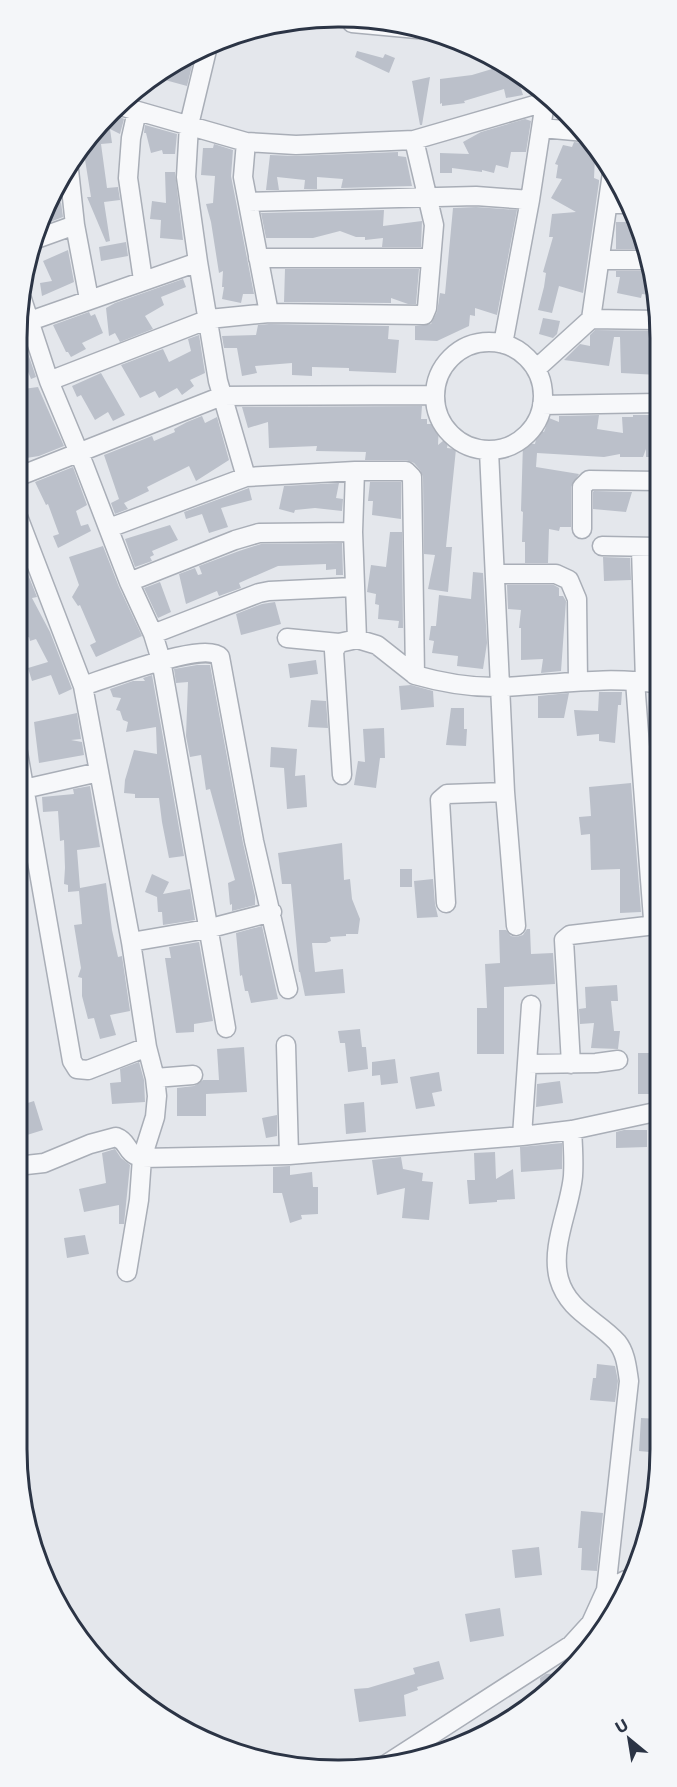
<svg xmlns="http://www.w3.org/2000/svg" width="677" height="1787" font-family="Commissioner,sans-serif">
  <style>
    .building { fill: #bbc0ca }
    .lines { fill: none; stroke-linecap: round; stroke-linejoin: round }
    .minor-casing { stroke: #a9aeb7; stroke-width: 21 }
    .minor { stroke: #f7f8fa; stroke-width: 18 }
    .rim { fill: none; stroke: #2b3445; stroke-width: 3 }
  </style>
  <rect width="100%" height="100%" fill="#e4e7ec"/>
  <path class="building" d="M357,51L383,58L385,54L395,58L389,73L355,57Z
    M489,58L517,71L526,78L518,79L523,95L506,98L504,89L464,101L465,103L442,106V103L440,104V79L472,75L492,69Z
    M178,59L192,66L187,86L165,80L171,66Z
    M430,77L422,125H420L412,81Z
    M115,114L124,119L120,134L110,129L112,143L101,144L107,188L118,187L120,200L104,202L110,241L106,242L87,197H91L83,147H81L83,142Z
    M525,119L531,121L526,152H511L508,168L496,165L494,173L482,170V172L452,168V173H440V153L469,154L463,142L481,132Z
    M145,125L177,134L175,154H163L162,150L151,153L146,133H144Z
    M574,142L593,144L601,157H595L594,178L599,180V182L583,293L559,286L552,313L538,310L544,287L546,273L543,272L553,237H549L552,214L576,212L551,198L562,179L556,178L558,165L555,164L563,145L572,147Z
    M214,144L233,150L231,176L254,294H243L241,303L222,299L224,287H222L223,271L219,273L211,222L206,204L213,203L215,176L201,175L203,148H213Z
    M398,152V156L406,157L412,186L341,188L343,179L317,177V189H304L305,180L277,177L279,190H261H266L270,155L296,156Z
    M165,172H175L183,240L160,238L161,220L150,219L152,201L166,203Z
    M61,202L63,217L42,225L52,206Z
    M476,207L517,210L497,315L475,308V316L470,315L469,326L437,341L415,340V326L431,324L437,312L440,293L445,294L453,208Z
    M384,210L383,226L422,221L421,247H382L383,238L365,240V237H356L340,231L313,238H266L261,213Z
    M616,222H635L643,249H616Z
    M126,242L128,256L101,261L99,247Z
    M68,250L74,282L42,296L40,283L52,281L43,261Z
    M285,269H419L416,304H408L391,298V303L284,302Z
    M616,271H650L658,296L642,294L641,298L617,293L620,277H616Z
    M183,279L186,287L161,297L164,305L145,316L153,329L120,342L115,333L109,336L106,308L115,303Z
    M89,312L91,316L95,314L103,333L82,343L86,349L71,357L68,352H66L53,325Z
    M543,318L560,321L557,334L553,338L539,334Z
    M18,324L36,377L31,379L24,362L20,364L16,357Z
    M269,324L389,326L388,339L399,340L396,373L349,371V368L312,367V376L292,375V363L255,366L257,373L242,376L237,348H224L222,336L256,335L258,325Z
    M595,330L658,331V375L621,373L620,337H614L609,366L564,360L580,344L590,346V335Z
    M199,335L205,373L190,380L194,386L182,395L177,388L159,398L155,391L140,398L121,365L163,349L169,362L191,351L188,339Z
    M101,373L125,415L113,421L108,412L95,420L81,395L77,397L72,386Z
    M38,387L64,446L39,456L20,459L16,432L22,429L16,416V390Z
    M422,406L421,419H427V424H439L438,445L449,436L447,448L456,449L446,547H452L448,592L428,589L435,555L424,554L423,477L420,470L414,463L406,460H365L366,452L316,451L317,446L269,448L268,422L248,428L242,407Z
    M599,415L597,429L623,433L622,417H633V415H658V457H646V449L643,457H620V454L604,457L537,453L536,467L579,474L571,487V527H560L559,531L549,529L548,563H525V542H522L523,512L521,511L523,443L535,444L538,430L544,432L549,418L559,422V416Z
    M202,416L205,423L217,417L229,460L196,481L189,466L147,487L149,491L124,503L128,509L115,514L111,503L119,499L104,455L152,436L154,441L175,432L174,429L187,422Z
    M73,467L87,505L76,511L81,526L88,524L91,531L58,548L53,536L59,534L48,504L46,505L35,482Z
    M370,482H401V519L372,515L373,501H368Z
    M339,483L336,498L343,499L342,511L315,508L295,510L294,513L279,509L284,486Z
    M249,488L252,500L221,508L228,527L209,533L202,514L186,519L184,512Z
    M593,492L594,491L632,492L626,512L593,509Z
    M170,525L178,540L152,551L154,555L150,557L152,561L135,567L125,539Z
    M390,532H402L403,628H398L399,621L378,619L379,605L375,604L376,594L367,592L371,565L386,567Z
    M342,543L343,575H336V569L326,570V564L278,566L239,583L241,588L219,596L217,591L186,604L179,574L195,568L198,575L202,574L199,566L239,551L261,544Z
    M103,546L119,587L142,636L96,657L90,645L96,642L80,605L78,606L72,597L79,585L69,557Z
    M603,557L630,558L631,580L604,581Z
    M23,562L37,597L32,598L50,632L72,689L59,695L51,675L32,681L28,668L48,662L36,639L30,641L29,637L16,641V622L21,621L18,610L21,609L16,596V587L22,585L16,573V564Z
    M473,572L483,573L487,643L483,669L457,666L458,656L432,653L434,641L429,640L431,626H436L439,595L471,599Z
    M160,582L171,612L158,618L144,588Z
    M507,585H554L559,588V596H563L566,601L561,671L541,673L543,659L521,660V628H519L521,610L508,609Z
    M275,602L281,624L241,635L236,614L262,604Z
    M316,660L318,674L290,678L288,664Z
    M197,665H210L243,843L255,896V905L232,911V904L230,905L228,883L235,880L210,789L206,790L201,755L190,757L186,736L188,682L176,683L174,669Z
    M152,675L184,856L169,858L162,822L159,798H135V794L124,793L125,780L134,750L157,754L156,727L126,732L128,722L123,720L120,711L116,710L121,698L113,697L110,689L133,681H145L143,678Z
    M411,685L433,691L434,707L401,710L399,686Z
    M599,692H622L621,705H618L615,743L599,741V734L577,736L574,710L598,711Z
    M569,693L564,718H538V696Z
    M311,700L326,701L328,728L308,727Z
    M451,708H464V729H467L466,746L446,745Z
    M77,713L81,739L71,740L82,742L84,755L39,763L34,722Z
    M384,728L385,758H380L376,788L354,785L358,761L365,762L363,729Z
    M271,747L297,749L295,776L305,775L307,807L287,809L284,768L270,767Z
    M631,783L641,912L620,913V869L591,870L590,834L581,835L579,817L591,816L589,787Z
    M90,786L100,847L77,850L80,888L106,883L112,930L118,957L122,956L130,1011L110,1015L116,1035L100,1039L94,1018L88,1019L82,996V978L78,977L81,968L74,925L82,924L79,891L68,892V885L64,884L65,868L64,840L60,841L58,811L43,812L42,797L74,794L73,789Z
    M342,843L344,880L350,879L352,899L360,919L358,934H346V936L330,937L331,941L326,943H312L315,972L343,969L345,993L305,996L300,972H299L291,884H282L278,853Z
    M400,869H412V887H400Z
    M152,874L169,882L163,894L190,889L195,920L163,925L162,912H158L157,897L145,892Z
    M433,879L435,904L438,917L417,918L414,881Z
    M262,926L278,999L251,1003L248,991H245L242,975L240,976L236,933Z
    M527,929H530L531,954L553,953L555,984L504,987V1054H477V1008H487L485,964L500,963L499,930H506L511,936L516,937L523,935Z
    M199,942L213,1021L194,1024V1032L176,1033L165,958H171L169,947Z
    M617,985L618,1001H611L614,1031H620L618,1049L591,1048L594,1023L580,1024L579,1009L586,1008L585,987Z
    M360,1029L362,1047H366L368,1069L348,1072L345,1043H340L338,1031Z
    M244,1047L247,1092L206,1094V1116H177V1088L194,1086L203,1080H219L217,1049Z
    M638,1053H658L657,1094H638Z
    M395,1059L398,1083L381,1085L380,1075L372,1076V1062Z
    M139,1062L144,1080L145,1102L112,1104L110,1083L121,1082L120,1069Z
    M439,1072L442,1091L432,1093L435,1106L416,1109L410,1077Z
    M560,1081L563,1103L536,1107L537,1084Z
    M34,1101L43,1130L27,1135L18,1106Z
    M364,1102L366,1132L346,1134L344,1104Z
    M277,1115V1136L266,1138L262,1118Z
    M624,1130H647V1147L616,1148V1132Z
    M562,1143V1169L521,1172L520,1147Z
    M115,1149L121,1158L130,1165L124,1224H119V1205L84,1212L79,1189L106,1183L102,1153Z
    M495,1152L496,1179L513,1169L515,1199L497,1200V1202L469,1204L467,1180H475L474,1153Z
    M401,1157L403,1169L423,1173L422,1181L433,1182L429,1220L402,1218L405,1188L377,1195L372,1160Z
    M290,1166V1175L312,1172L313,1187H318V1214L301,1215L302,1219L290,1223L282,1193H273V1167Z
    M85,1235L89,1254L67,1258L64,1238Z
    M597,1364L615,1366L618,1381L615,1402L590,1400L593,1378H596Z
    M641,1418L660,1419V1453L639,1451Z
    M581,1511L603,1513L597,1571L581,1570L582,1548H578Z
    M539,1547L542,1575L515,1578L512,1550Z
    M500,1608L504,1636L470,1642L465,1614Z
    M439,1661L444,1679L417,1687L418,1690L404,1695L406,1716L359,1722L354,1689L368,1688L415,1674L413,1668Z
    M564,1673L551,1685L541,1694L540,1678L546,1674Z"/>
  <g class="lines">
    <defs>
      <path id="minor" d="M352,23L428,30
        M207,50L189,125L186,177L198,262L218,381L246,477
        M124,107L246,142L296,145L414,140L545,102
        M137,111L131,138L128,178L143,280
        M542,128L585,132
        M246,142L243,177L269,313
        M69,170L75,225L89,299
        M249,202L476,196L530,200
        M608,204H630
        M36,239L75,225
        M258,258H431
        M600,260H647
        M22,299L49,381L84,465L129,582L153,634L161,660L226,1028
        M591,319L658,320
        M30,321L198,262
        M435 396a54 54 0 1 1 108 0a54 54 0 1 1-108 0Z
        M503,344L530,200L546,96
        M536,369L591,319L612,173
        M49,381L209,319L269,313L424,315L427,308L434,225L414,140
        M542,405L658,403
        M355,471L353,532L357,639L377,645L415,675
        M17,477L222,396L434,395
        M17,514L83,686L131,942L147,1047L155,1078L157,1096L155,1117L142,1158L139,1200L127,1272
        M109,528L246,477L355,471H406L412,477L415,675C443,683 472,688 502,687C554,685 606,675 659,684
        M582,529V487L589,480L658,481
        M602,546L658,547
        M641,548L645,682
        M495,574H556L569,580L577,599L578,681
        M129,582L235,540L259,533L353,532
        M153,634L259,593L269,591L353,587
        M287,638L339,643
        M83,686C105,679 205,641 220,657L254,841L288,989
        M17,747L72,1061L77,1069L88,1070L147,1047
        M342,775L334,651L339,643L357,639
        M24,789L99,772
        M505,792L516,926
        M446,903L440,800L447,794L505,792L489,451
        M131,942L207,929L272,912
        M286,1045L289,1155
        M527,1064L596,1063L618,1060
        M571,1064L564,940L570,935L647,926L651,923L653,919L635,681
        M155,1078L193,1075
        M572,1130C573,1145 574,1161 573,1176C570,1209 550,1246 559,1279C568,1311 597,1320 617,1342C626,1353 627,1368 629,1381L606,1590
        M522,1136L531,1005
        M17,1166L44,1163L90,1144L116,1137C130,1142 124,1153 142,1158L289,1155L522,1136L572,1130L660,1111
        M385,1765L571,1645L591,1623L606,1590L626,1580"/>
    </defs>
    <use href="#minor" class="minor-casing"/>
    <use href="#minor" class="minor"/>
  </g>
  <path d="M0 0H677V1787H0ZM338 27H339A311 311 0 0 1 650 338V1449A311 311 0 0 1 339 1760H338A311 311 0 0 1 27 1449V338A311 311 0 0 1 338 27Z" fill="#f4f6f9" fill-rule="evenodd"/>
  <path class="rim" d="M338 27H339A311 311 0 0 1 650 338V1449A311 311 0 0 1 339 1760H338A311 311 0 0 1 27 1449V338A311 311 0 0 1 338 27Z"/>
  <g transform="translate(629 1739) rotate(330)" stroke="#f4f6f9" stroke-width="4.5" paint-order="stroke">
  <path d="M0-4.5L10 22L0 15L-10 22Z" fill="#2b3445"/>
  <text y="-9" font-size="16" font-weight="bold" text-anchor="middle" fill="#2b3445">U</text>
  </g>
</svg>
